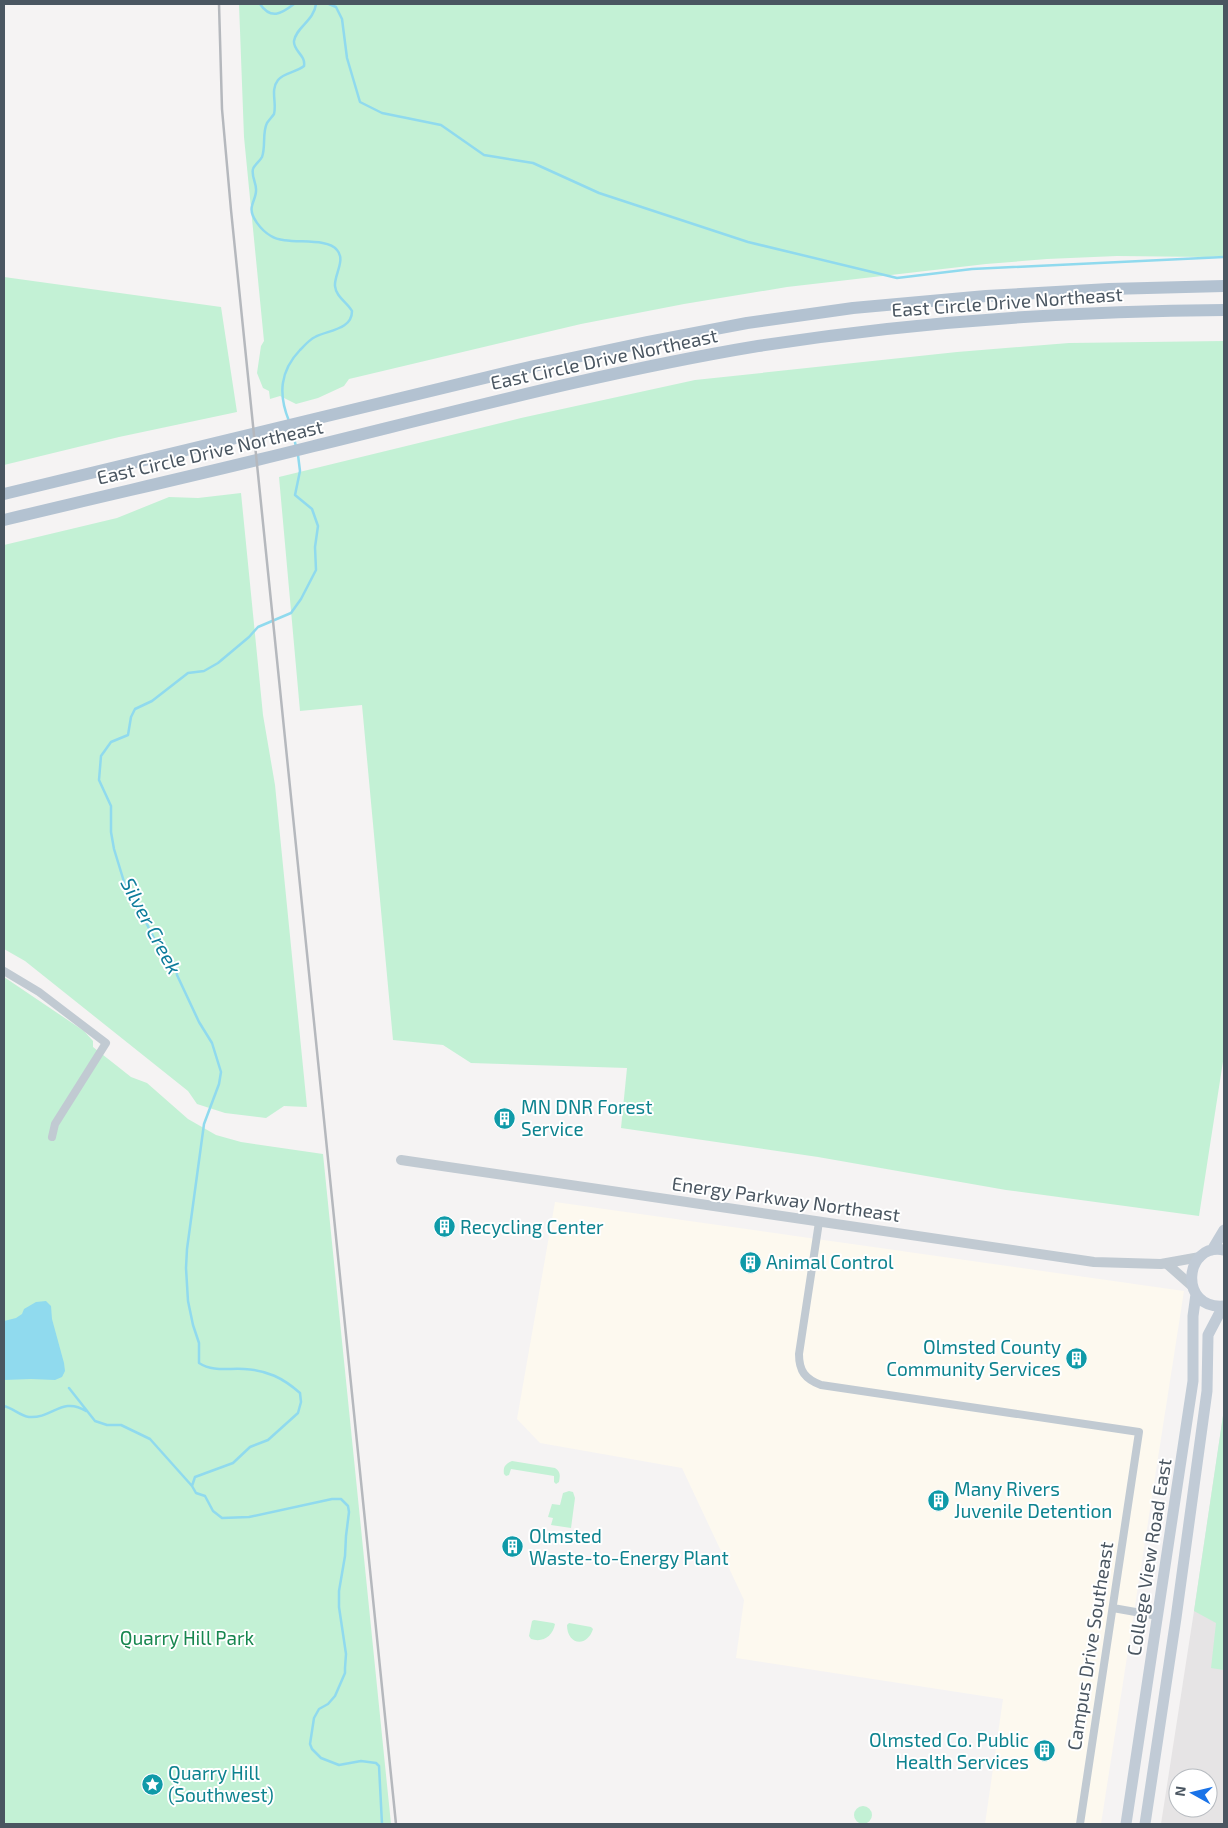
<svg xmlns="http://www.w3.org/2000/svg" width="1228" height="1828" font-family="'Exo 2',sans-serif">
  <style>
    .commercial { fill: #fdf9ef }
    .education { fill: #e6e4e5; fill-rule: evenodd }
    .green { fill: #c3f1d5 }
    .water { fill: #90daee }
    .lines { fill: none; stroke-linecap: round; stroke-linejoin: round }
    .stream { stroke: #90daee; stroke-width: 2.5 }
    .minor { stroke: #c1cad2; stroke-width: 8 }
    .tertiary { stroke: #c1cad2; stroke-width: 10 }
    .secondary { stroke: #c1cbd6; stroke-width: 11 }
    .primary { stroke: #b3c2d1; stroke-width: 12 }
    .rail { stroke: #b5b8bd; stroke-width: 2.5 }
    .labels { text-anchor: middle; stroke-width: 4; stroke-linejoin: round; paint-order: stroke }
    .street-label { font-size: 19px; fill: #4a5661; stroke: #fff }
    .culture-label { font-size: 19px; fill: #0d838f; stroke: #fff; text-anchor: start }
    .park-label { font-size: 19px; fill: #17864f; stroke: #fff }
    .water-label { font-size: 20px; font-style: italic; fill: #0c7c9b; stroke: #fff }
  </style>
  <rect width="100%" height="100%" fill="#f5f3f3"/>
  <path class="commercial" d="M555,1202L1184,1291L1101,1824H985L1003,1699L736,1658L744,1600L682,1468L540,1443L517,1419Z"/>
  <path class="education" d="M1224,1409V1824H1161L1194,1611ZM1178,1778H1208V1808H1178Z"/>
  <path class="green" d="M239,4H1224V256L1207,257L1117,256L1047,259L986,264L787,287L684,304L581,324L349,379L344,386L318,398L296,404L280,396L270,399L269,391L263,388L257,373L261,346L264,341L244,137Z
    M4,277L221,307L237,412L119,437L4,465Z
    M1224,341V1055L1199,1216L1006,1190L818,1157L621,1128L627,1068L471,1063L443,1045L393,1040L362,705L300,711L279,477L521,418L695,380L957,352L1069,343Z
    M241,493L263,715L275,785L307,1107L284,1106L266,1118L225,1113L197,1104L188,1091L25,961L4,949V545L117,518L169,497L198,498Z
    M4,977L84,1031L93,1041V1047L131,1077L147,1083L188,1119L216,1135L241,1142L323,1154L391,1824H4Z
    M1224,1409V1670L1211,1668L1216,1623L1194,1611Z
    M512,1461L555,1468C561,1472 560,1476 559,1482L556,1484L554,1482V1476L511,1469L509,1475L506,1476L504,1474C503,1467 505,1464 512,1461Z
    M569,1491L573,1492L575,1498L571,1528L551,1525L553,1518L548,1517L552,1504L560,1505L563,1493Z
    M534,1620L553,1623L555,1624C553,1636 543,1643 531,1639L529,1636L532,1621Z
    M569,1623L591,1627L593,1629C587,1648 567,1645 567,1625Z
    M854 1815a9 9 0 1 1 18 0a9 9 0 1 1-18 0Z"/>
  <path class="water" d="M46,1301L51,1306L52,1319L64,1363L65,1371L62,1377L55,1380L31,1379L4,1380V1321L16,1318L22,1314L24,1309L36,1302Z"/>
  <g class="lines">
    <path class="stream" d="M260,4C271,20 281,14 294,4
      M329,4L336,7L342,19L347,58L360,102L382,113L441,125L484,155L533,163L599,193L748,242L897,278L972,269L1224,257
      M289,421C278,394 280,371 300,350C304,346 309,340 315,337C328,330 352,330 352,311C347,302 336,297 335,286C334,275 346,260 337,250C326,236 286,246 271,236C262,231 249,216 252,206C253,201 256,196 256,191C257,184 251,176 253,169C254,165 260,161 262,157C266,146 262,133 267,123C269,120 272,117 274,114C277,103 270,90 278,80C283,73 297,72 304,66C306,55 293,51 294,41C296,27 314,21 316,4
      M292,428L296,447
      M298,455L300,471L295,495L312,509L318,526L315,547L316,570L301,599L291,613L258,627L249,637L218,663L204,671L188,673L152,701L135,709L131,717L128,735L111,742L101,756L99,780L111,806V832L114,849L125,885L132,895L155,940L176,965L177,975L199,1022L212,1043L221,1072L219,1084L204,1124L187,1249L186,1268L188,1301L193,1325L199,1343V1363C213,1372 228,1368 244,1369C267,1370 283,1378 300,1393L301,1402L298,1413L268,1440L250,1447L233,1463L195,1477L192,1486L196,1493L205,1496L213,1511L222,1518L249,1517L332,1499H341L348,1506L349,1512L346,1536L345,1556L339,1591V1607L346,1654L345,1668V1673L335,1696L328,1704L319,1709L314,1718L310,1744L312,1749L321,1758L339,1765L361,1761L376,1763L379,1766L382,1824
      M69,1388L95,1421L107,1425H121L150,1439L192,1486
      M4,1406C13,1408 20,1416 29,1417C52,1419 62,1396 86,1411"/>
    <path class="minor" d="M4,971L39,992L106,1043L55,1124L52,1137
      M819,1222L799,1354C799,1371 805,1379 821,1385L1139,1432L1080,1824
      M1113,1608L1158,1616"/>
    <path class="tertiary" d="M401,1160L1094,1262L1161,1264L1200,1257
      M1166,1263L1192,1286"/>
    <path class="secondary" d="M1212,1250L1224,1230
      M1224,1250C1184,1242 1178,1310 1224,1306
      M1126,1824L1193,1381V1316L1196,1294
      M1145,1824L1176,1618L1207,1391L1208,1335L1219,1314L1224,1309"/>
    <path class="primary" d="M4,494L534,366L647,342L747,323L853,308L986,296L1109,289L1224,286
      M4,520C107,495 211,472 314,446C461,410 608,371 758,346C912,322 1068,311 1224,310"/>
    <path class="rail" d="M219,4L222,109L231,210L396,1824"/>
  </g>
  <defs>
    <symbol id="building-disc" viewBox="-11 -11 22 22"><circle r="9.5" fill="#0f9aa8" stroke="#fff"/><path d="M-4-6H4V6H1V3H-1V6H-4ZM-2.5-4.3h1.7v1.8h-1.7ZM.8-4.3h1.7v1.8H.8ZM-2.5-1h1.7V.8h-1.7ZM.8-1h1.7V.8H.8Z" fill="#fff"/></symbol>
    <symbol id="sight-disc" viewBox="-11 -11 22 22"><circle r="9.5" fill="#0f9aa8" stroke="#fff"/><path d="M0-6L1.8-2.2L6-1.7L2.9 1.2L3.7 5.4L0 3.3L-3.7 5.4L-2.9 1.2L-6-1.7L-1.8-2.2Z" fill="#fff"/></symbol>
  </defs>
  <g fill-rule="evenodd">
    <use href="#building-disc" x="492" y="1106" width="25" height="25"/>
    <use href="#building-disc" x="432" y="1214" width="25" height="25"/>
    <use href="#building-disc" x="738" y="1250" width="25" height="25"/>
    <use href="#building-disc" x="1064" y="1346" width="25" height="25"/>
    <use href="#building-disc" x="926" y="1488" width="25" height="25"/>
    <use href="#building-disc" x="500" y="1534" width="25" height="25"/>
    <use href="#building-disc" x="1032" y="1738" width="25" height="25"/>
    <use href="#sight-disc" x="140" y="1772" width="25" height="25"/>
  </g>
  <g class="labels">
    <g class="street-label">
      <text transform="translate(1007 302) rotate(-4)" y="7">East Circle Drive Northeast</text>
      <text transform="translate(604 359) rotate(-12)" y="7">East Circle Drive Northeast</text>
      <text transform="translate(210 452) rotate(-13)" y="7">East Circle Drive Northeast</text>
      <text transform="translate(786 1199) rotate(8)" y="7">Energy Parkway Northeast</text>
      <text transform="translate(1149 1557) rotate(-81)" y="7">College View Road East</text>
      <text transform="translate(1090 1646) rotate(-81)" y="7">Campus Drive Southeast</text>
    </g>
    <g class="culture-label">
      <text x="521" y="1114">MN DNR Forest<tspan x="521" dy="22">Service</tspan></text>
      <text x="460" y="1234">Recycling Center</text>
      <text x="766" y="1269">Animal Control</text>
      <text x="1061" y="1354" text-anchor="end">Olmsted County<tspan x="1061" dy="22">Community Services</tspan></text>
      <text x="954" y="1496">Many Rivers<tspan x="954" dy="22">Juvenile Detention</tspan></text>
      <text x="529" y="1543">Olmsted<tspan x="529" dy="22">Waste-to-Energy Plant</tspan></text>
      <text x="1029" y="1747" text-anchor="end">Olmsted Co. Public<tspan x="1029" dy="22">Health Services</tspan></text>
      <text x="168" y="1780">Quarry Hill<tspan x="168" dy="22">(Southwest)</tspan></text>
    </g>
    <g class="park-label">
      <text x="187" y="1645">Quarry Hill Park</text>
    </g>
    <g class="water-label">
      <text transform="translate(151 926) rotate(62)" y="7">Silver Creek</text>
    </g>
  </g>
  <rect width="1228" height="1828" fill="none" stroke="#4a5661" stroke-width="10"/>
  <g transform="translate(1193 1793) rotate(278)"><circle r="24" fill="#ffffff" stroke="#b7bbc0"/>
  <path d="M0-4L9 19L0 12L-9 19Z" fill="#1a73e8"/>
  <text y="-8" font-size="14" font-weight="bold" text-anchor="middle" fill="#4a5661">N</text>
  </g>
</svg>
